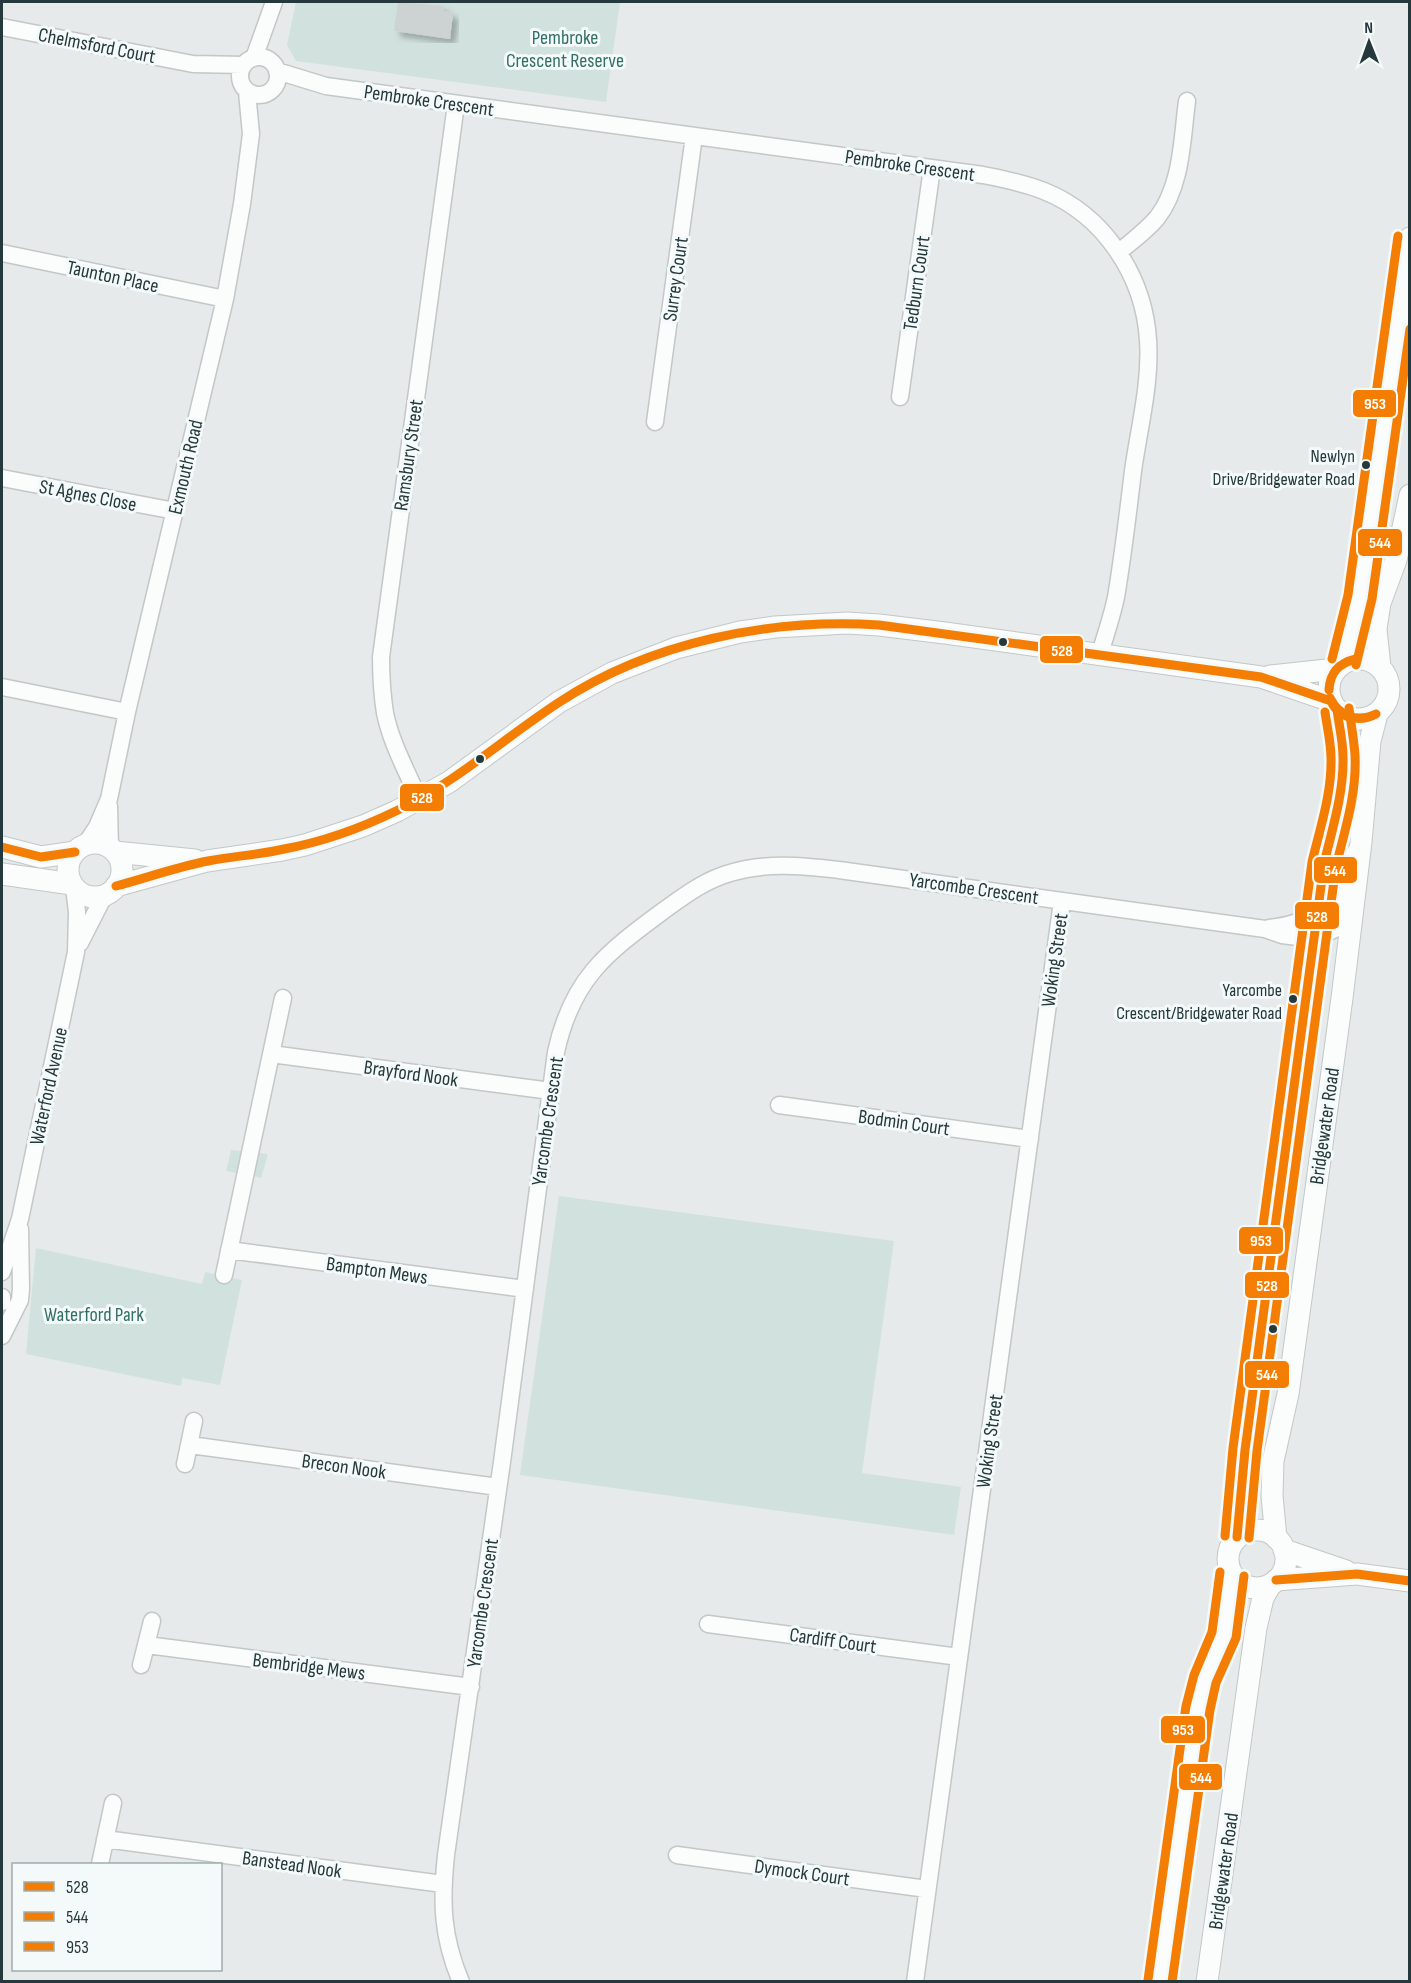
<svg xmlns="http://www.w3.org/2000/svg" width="1411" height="1983" font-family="'Sofia Sans Condensed',sans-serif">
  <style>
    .green { fill: #d1e2de }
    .building { fill: #cdd2d2; filter: url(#shadow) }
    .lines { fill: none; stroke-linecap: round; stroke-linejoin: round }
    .minor-casing { stroke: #c3c7c7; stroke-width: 19 }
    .tertiary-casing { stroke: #c3c7c7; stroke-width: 23 }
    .minor { stroke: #fbfcfc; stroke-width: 16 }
    .tertiary { stroke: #fbfcfc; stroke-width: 21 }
    .bus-1-casing { stroke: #f4f9f9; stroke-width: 14 }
    .bus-2-casing { stroke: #f4f9f9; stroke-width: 14 }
    .bus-3-casing { stroke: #f4f9f9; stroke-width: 14 }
    .bus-1 { stroke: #f47e03; stroke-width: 9 }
    .bus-2 { stroke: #f47e03; stroke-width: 9 }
    .bus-3 { stroke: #f47e03; stroke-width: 9 }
    .bus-dot { fill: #25383c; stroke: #f4f9f9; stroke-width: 2 }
    .labels { text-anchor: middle; stroke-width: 6; stroke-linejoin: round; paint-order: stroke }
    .bus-label { font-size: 18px; fill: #25383c; stroke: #f4f9f9; text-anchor: end }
    .park-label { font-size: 20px; fill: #336f66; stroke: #f4f9f9 }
    .street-label { font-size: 20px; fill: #25383c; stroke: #f4f9f9 }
    .line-badge { stroke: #f4f9f9; stroke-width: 2 }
    .badge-label { font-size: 16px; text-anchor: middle; font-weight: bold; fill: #fff }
  </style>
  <defs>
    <filter id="shadow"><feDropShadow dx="5.5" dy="5.5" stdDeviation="3" flood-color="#0004"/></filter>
  </defs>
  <rect width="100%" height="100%" fill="#e6eaea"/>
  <path class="green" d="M296,2H620L606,102L296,61L287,45Z
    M231,1150L268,1154L261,1178L226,1171Z
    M559,1196L894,1241L862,1473L961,1487L954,1535L520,1475Z
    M36,1248L202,1284L205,1272L242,1280L220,1385L182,1378L181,1386L26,1354Z"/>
  <path class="building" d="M398,2L444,6V11L453,13L450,39L394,31Z"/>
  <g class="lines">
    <defs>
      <path id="minor" d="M2,27L193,64L244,65
        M240 76a19 19 0 1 1 38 0a19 19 0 1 1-38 0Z
        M254,58L274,2
        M277,71L326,86L983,175C1004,179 1024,183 1044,191C1104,215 1144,276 1148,340C1151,383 1139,428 1133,471C1128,513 1123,556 1116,597C1112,617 1105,636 1100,654
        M1119,252C1132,241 1146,231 1157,218C1182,186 1182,139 1187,101
        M2,253L225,299
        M900,397L932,168
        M655,422L694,136
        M2,478L175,511
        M2,687L127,712
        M419,800C407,771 391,743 385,713C382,694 381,675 381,657L456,104
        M109,806L110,848
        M85,845L97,827L109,799L127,712L225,299L242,204L251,134L247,92
        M1269,928C1288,926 1302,922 1318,911
        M80,943L105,894
        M271,1054L551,1091
        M779,1105L1030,1139
        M229,1250L525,1289
        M2,1272L20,1219L76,952L77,912L74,887
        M224,1275L283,998
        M2,1297V1302
        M2,1336L20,1300L21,1289L20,1229
        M190,1445L498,1487
        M185,1464L194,1421
        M708,1624L959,1657
        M147,1645L471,1687
        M141,1665L152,1621
        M105,1839L443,1884
        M677,1855L927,1889
        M100,1864L113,1803
        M461,1982C442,1937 441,1903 446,1855L502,1462L556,1052C572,979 605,954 663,911C684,896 705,880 730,873C766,862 802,866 839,870L1265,929L1282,935L1314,939L1335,929L1338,924L1348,863L1359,846
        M915,1982L1062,901"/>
      <path id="tertiary" d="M1329 689a30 30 0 1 1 60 0a30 30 0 1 1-60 0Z
        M1344,662L1360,597L1410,238
        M1380,667L1376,629L1380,603L1396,560L1410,495
        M1270,676L1336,669
        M68 870a27 27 0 1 1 54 0a27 27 0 1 1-54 0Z
        M2,847L41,857L75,852
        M115,852L195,860
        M2,874L72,884
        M116,886L207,861L282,850L305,845L363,826L397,811L449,782L559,702L612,673L676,648L740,632L775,627L847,623L879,625L945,633L1261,677L1331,701
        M1228 1559a29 29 0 1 1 58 0a29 29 0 1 1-58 0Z
        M1237,1537L1245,1450L1314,939L1324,864L1339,802L1342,778L1343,756L1337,710
        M1276,1538L1272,1496L1273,1461L1288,1394L1342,998L1361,842L1370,741L1377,714
        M1284,1550L1346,1571
        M1276,1580L1357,1574L1410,1581
        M1160,1982L1198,1708L1205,1679L1224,1635L1232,1574
        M1207,1982L1256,1628L1263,1598L1271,1584"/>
    </defs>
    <use href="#minor" class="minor-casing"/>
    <use href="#tertiary" class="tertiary-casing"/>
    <use href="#minor" class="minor"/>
    <use href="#tertiary" class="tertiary"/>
    <defs>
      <path id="bus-1" d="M1329,690C1330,672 1339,663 1356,659
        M1330,698C1339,716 1357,723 1376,714
        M1330,698C1336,718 1359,723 1376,714
        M2,847L41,857L75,852
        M116,886C146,878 177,867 208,861C233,856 259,855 284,849C322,842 361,828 396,811C455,783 503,739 558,703C650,642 770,618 879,625L1261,677L1331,701
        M1237,1537L1245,1450L1324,864C1332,829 1344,793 1343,757C1343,741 1339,725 1337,710
        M1276,1580L1357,1574L1410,1581"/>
      <path id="bus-2" d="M1356,665L1372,599L1410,329
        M1249,1538L1257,1451L1336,866C1345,830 1357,793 1355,755C1354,740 1351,724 1349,708
        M1172,1982L1210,1710L1216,1683L1236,1638L1244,1576"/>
      <path id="bus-3" d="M1332,659L1348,595L1398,236
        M1225,1536L1233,1448L1312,862C1320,828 1332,793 1331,758C1331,742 1327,727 1325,712
        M1148,1980L1186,1706L1194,1675L1212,1632L1220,1572"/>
    </defs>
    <use href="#bus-1" class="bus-1-casing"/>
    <use href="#bus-2" class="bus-2-casing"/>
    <use href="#bus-3" class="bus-3-casing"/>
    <use href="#bus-1" class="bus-1"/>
    <use href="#bus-2" class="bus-2"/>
    <use href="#bus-3" class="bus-3"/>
  </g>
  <g class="bus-dot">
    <circle cx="1366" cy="465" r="5"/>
    <circle cx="1003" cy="642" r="5"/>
    <circle cx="480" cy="759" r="5"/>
    <circle cx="1293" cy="999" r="5"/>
    <circle cx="1273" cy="1329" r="5"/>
  </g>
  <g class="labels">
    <g class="bus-label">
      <text x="1355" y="462">Newlyn<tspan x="1355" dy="23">Drive/Bridgewater Road</tspan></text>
      <text x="1282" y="996">Yarcombe<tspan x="1282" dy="23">Crescent/Bridgewater Road</tspan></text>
    </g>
    <g class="park-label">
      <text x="565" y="44">Pembroke<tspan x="565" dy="23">Crescent Reserve</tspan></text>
      <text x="94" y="1321">Waterford Park</text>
    </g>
    <g class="street-label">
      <text transform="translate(97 45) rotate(11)" y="7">Chelmsford Court</text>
      <text transform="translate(429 100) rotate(8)" y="7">Pembroke Crescent</text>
      <text transform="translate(910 165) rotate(8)" y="7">Pembroke Crescent</text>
      <text transform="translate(113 276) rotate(12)" y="7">Taunton Place</text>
      <text transform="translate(675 279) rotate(-82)" y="7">Surrey Court</text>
      <text transform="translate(916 283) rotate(-82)" y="7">Tedburn Court</text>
      <text transform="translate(408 455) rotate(-82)" y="7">Ramsbury Street</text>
      <text transform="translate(185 467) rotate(-77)" y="7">Exmouth Road</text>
      <text transform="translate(88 495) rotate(11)" y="7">St Agnes Close</text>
      <text transform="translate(974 888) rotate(8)" y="7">Yarcombe Crescent</text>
      <text transform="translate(1054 960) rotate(-82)" y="7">Woking Street</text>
      <text transform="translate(411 1073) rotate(8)" y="7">Brayford Nook</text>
      <text transform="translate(48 1086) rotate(-78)" y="7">Waterford Avenue</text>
      <text transform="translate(547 1121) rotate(-82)" y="7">Yarcombe Crescent</text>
      <text transform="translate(904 1122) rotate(8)" y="7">Bodmin Court</text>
      <text transform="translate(1324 1126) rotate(-82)" y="7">Bridgewater Road</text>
      <text transform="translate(377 1270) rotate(8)" y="7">Bampton Mews</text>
      <text transform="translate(989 1441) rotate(-82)" y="7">Woking Street</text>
      <text transform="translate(344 1466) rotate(8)" y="7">Brecon Nook</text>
      <text transform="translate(482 1603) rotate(-82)" y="7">Yarcombe Crescent</text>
      <text transform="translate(833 1640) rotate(8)" y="7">Cardiff Court</text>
      <text transform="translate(309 1666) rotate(7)" y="7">Bembridge Mews</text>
      <text transform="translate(292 1864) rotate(8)" y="7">Banstead Nook</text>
      <text transform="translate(1223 1871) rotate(-82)" y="7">Bridgewater Road</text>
      <text transform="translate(802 1872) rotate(8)" y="7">Dymock Court</text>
    </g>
  </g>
  <g class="line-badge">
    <rect x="1352" y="389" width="45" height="29" rx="6" fill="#f47e03"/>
    <rect x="1357" y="528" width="46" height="29" rx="6" fill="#f47e03"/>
    <rect x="1039" y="635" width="45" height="29" rx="6" fill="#f47e03"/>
    <rect x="399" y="783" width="46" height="29" rx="6" fill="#f47e03"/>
    <rect x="1313" y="856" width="45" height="28" rx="6" fill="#f47e03"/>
    <rect x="1294" y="901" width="46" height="29" rx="6" fill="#f47e03"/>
    <rect x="1238" y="1226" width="46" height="29" rx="6" fill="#f47e03"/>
    <rect x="1244" y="1271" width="46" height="28" rx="6" fill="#f47e03"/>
    <rect x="1244" y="1360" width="46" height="29" rx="6" fill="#f47e03"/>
    <rect x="1160" y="1715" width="46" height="29" rx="6" fill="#f47e03"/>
    <rect x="1178" y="1763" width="45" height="28" rx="6" fill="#f47e03"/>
  </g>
  <g class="badge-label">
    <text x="1375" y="409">953</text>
    <text x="1380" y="548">544</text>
    <text x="1062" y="656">528</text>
    <text x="422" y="803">528</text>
    <text x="1335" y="876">544</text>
    <text x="1317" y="922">528</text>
    <text x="1261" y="1246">953</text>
    <text x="1267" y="1291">528</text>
    <text x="1267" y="1380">544</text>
    <text x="1183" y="1735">953</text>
    <text x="1201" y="1783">544</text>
  </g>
  <rect width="1411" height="1983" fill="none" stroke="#25383c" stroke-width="6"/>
  <rect x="12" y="1863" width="210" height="108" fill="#f4f9f9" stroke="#a1acad" stroke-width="1.5"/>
  <rect x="24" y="1882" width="30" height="9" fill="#f47e03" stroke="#a1acad" stroke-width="1.5"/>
  <text x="66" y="1893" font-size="18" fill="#25383c">528</text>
  <rect x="24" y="1912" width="30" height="9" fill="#f47e03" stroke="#a1acad" stroke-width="1.5"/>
  <text x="66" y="1923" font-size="18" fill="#25383c">544</text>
  <rect x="24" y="1942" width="30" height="9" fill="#f47e03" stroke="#a1acad" stroke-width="1.5"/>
  <text x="66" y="1953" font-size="18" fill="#25383c">953</text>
  <g transform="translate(1369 42) rotate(359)" stroke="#f4f9f9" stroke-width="4.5" paint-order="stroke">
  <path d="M0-4.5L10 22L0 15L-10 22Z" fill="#25383c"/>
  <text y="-9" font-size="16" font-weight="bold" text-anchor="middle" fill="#25383c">N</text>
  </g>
</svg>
